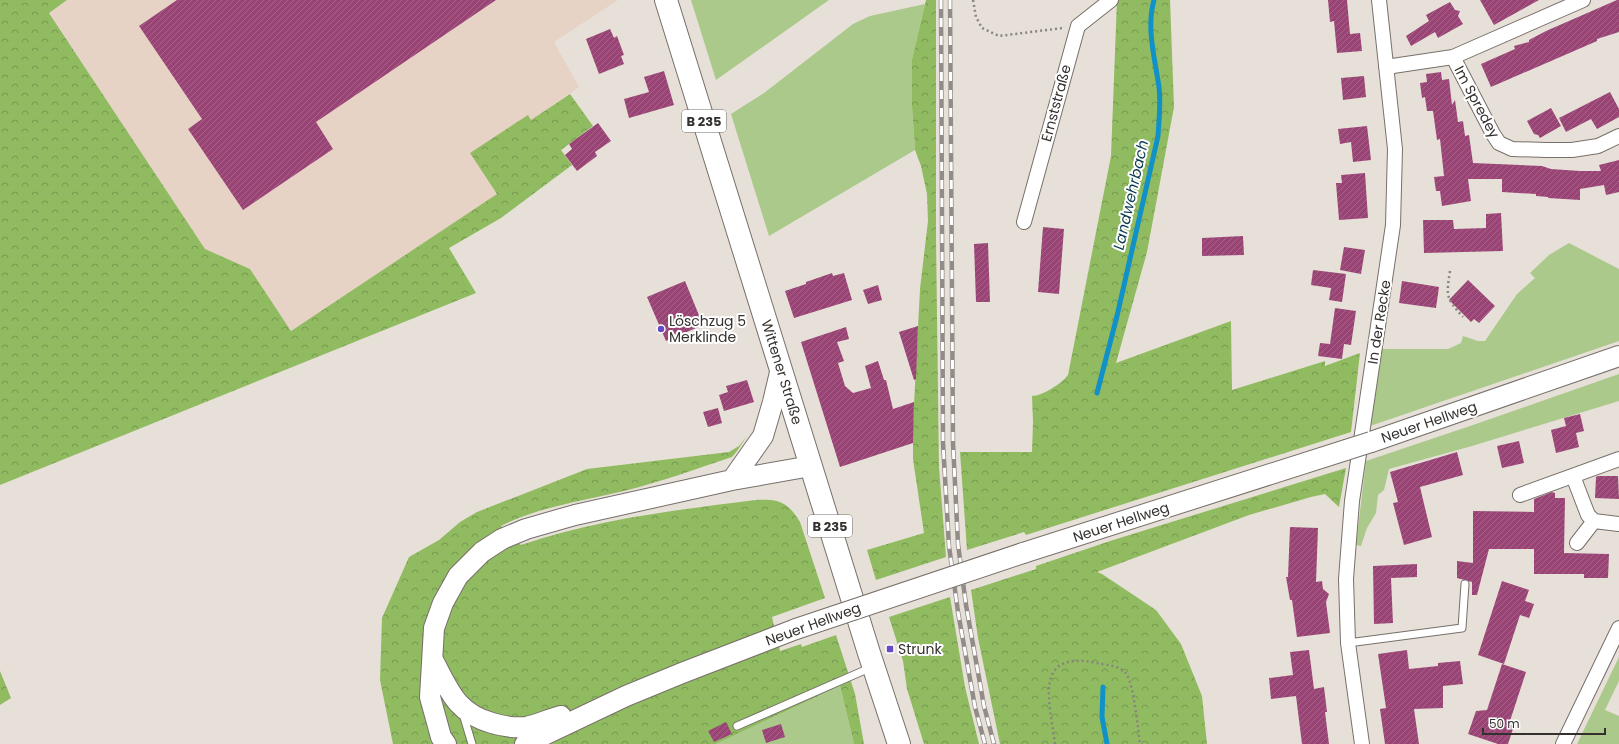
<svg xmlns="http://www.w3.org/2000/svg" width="1619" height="744" font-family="Poppins,sans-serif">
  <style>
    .industrial { fill: #e7d3c5 }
    .green { fill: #aac98b }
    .forest { fill: url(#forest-crowns) }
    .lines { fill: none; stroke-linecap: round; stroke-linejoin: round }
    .stream { stroke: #1092c9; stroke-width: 5 }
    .building { fill: url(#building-hatch) }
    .service-casing { stroke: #77706a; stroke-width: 9 }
    .minor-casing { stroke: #77706a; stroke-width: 16 }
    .secondary-casing { stroke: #77706a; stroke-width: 22 }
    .primary-casing { stroke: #77706a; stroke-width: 24 }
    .path { stroke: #89847f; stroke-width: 2.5; stroke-dasharray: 2 3; stroke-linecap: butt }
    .service { stroke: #fff; stroke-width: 7 }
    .minor { stroke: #fff; stroke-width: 14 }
    .secondary { stroke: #fff; stroke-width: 20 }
    .primary { stroke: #fff; stroke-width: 22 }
    .rail-casing { stroke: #918c87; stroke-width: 4.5 }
    .rail { stroke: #fff; stroke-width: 3; stroke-dasharray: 9; stroke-linecap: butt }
    .secondary-bridge-casing { stroke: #77706a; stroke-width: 22; stroke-linecap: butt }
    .secondary-bridge { stroke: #fff; stroke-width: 20 }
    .poi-dot { fill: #684bc4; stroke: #fff; stroke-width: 1.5 }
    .labels { text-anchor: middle; stroke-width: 4; stroke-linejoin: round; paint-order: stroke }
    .shield { fill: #fff; stroke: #706e6d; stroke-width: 1 }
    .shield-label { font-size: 13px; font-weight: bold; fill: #33302e }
    .street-label { font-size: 14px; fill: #33302e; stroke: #fff }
    .poi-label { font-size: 14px; fill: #33302e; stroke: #fff; text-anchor: start }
    .water-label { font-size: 15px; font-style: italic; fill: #0a3a51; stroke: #fff }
  </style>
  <defs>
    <pattern id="forest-crowns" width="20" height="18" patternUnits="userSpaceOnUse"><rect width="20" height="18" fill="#91bb60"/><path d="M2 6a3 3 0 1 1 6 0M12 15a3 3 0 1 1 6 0" fill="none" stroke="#779850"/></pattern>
    <pattern id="building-hatch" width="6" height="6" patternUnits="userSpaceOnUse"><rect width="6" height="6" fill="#9a4476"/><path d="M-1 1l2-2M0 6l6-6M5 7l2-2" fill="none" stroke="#a46388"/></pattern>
  </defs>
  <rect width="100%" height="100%" fill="#e7e0d8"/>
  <path class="industrial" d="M67,0H618L554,42L579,87L531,120L528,115L498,194L291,331L250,269L205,249L49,12Z"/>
  <path class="green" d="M691,0H829L716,80Z
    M925,4L912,59V107L915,150L769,236L731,114L764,93L853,24L870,16Z
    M1569,243L1619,269V341L1370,426L1381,349H1448L1461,343L1463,336L1478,341H1485L1517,294L1535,278L1530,273L1549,255Z
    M1619,374V401L1472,446L1389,469L1384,490L1378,495L1376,513L1367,528L1361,546L1356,545L1366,461L1473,425Z
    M1619,657V681L1605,710L1619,716V744H1577Z
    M840,686L854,744H716Z"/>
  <path class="forest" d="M0,0H67L49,13L205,249L250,269L291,331L497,194L470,153L528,115L531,120L570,94L593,126L561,150L572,165L501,218L449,248L476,293L0,485Z
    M926,0H936V238L939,467L946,557L876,580L867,550L924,533L913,459V424L920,289L928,221L927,194L921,166L915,150L912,107V59Z
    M1117,0H1170L1174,107L1147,252L1116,363L1231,321L1232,390L1325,361V366L1360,353L1351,432L1026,535L1024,532L967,550L960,452H1032L1033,422L1032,396C1043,396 1062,383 1068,375L1111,156Z
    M747,436L737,451L732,457C696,469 660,482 624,491C583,501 538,507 501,526L521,545C597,519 677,510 756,500C779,499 788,502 800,522L825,598L772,617L780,651L801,644L802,647L836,635L855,694L864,744H854L840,686L716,744H393L380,680L382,618L409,557L439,540L460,522L477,512L587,469L729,452L739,446Z
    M1346,468L1339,507L1325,494L1311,497L1249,515L1097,572L1102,574L1156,610L1181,644L1202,696L1207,744H1000L978,638L971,590L1036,569V566L1110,541Z
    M950,597L965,687L979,744H924L907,689L903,661L889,617Z
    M0,671L11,698L0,705Z"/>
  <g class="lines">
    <path class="stream" d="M1097,393L1117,316L1158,136C1159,120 1161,103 1159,87C1155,59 1146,28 1154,0
      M1103,687L1102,717L1107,744"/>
  </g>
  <path class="building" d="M177,0H496L316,122L333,149L243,210L188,129L202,119L139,26Z
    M1328,0H1347L1350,34L1360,33L1362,51L1337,53L1334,21L1330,22Z
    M1480,0H1539L1494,25Z
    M1617,0H1619V32L1597,39V41L1491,87L1481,64L1515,49L1514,46L1529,42V40L1546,31Z
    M1450,2L1455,10L1460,11L1458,16L1463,24L1438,38L1435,32L1411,46L1406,36L1429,21L1426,15Z
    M610,29L614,38L617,36L624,55L621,56L624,64L599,74L586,39Z
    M664,71L674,105L629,118L624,99L649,92L644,77Z
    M1441,72L1442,80L1449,79L1452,105L1455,100L1458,122L1463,121L1465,136L1469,135L1473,163L1542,166L1551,169L1580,171H1601L1599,165L1619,160V192L1606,195L1604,185L1580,189V200L1548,198V197L1536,196V194L1502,192V179H1468L1471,201L1442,206L1440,191H1436L1434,177L1444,176L1440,139L1437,140L1433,111H1427L1425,97L1422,98L1420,83L1427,82L1426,74Z
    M1364,76L1366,97L1343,100L1341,78Z
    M1610,92L1619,109V117L1597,129L1591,119L1566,132L1559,118Z
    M1551,108L1561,126L1540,138L1538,135L1534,134L1527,121Z
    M598,123L611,141L595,152L597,156L577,171L565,155L572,149L569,144Z
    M1367,126L1371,160L1353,162L1351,142L1340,144L1338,129Z
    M1365,173L1368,218L1339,220L1336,183H1342L1341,175Z
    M1501,213L1503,251L1424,253L1423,220H1453L1454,229L1486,228V214Z
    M1043,227L1064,229L1059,294L1038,292Z
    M1243,236L1244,255L1202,256V238Z
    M988,243L990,302H976L974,244Z
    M1344,247L1365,250L1361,274L1340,270Z
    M1313,270L1346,274L1342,302L1329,300L1331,288L1311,285Z
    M832,273L833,276L844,273L852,300L794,318L785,291L806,284V282Z
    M1468,280L1495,306L1479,323L1474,319L1471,322L1449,300Z
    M685,281L703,325L666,341L647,297Z
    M1402,281L1439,287L1436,308L1399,303Z
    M878,285L882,300L868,304L863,290Z
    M1335,308L1356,311L1351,345L1344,344L1342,359L1318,356L1320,343L1330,344Z
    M918,326L916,379L914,380L899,332Z
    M846,327L849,339L837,342L844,361L838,363L845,386L853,393L871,388L865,366L878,361L884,380H886L893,409L914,402L913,443L840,467L801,342Z
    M747,380L754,402L724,411L719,395L728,392L726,386Z
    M718,408L722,423L708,427L703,412Z
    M1580,414L1584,431L1576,433L1579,447L1556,453L1551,430L1566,426L1564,418Z
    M1519,441L1524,463L1502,468L1497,446Z
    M1457,452L1463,475L1420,487L1432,537L1404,545L1393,503L1398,502L1390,472Z
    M1598,476H1618L1619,499L1595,498L1596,477Z
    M1552,492L1555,493V498H1565L1564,553L1609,554L1608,578H1584V574H1534V549H1489L1477,595H1472V582L1457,578V561L1473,563V511L1534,512V499Z
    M1290,527L1318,528L1316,582L1322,581L1323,589L1329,594L1326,602L1330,633L1297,637L1292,600H1290L1286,577H1288Z
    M1417,564V577L1391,578L1393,623L1374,624L1373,566Z
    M1502,581L1529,590L1525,601L1534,604L1529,618L1520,615L1504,664L1478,655Z
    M1309,650L1314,689L1324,687L1327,712H1325L1329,744H1302L1296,696L1271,699L1269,678L1293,675L1290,652Z
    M1407,650L1409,669L1438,666V663L1460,661L1463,684L1443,686V708L1414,709L1419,744H1385L1380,709L1386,708L1378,654Z
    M1502,664L1526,672L1509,724L1514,726L1508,744H1498L1468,734L1476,711L1487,710Z
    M726,722L732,734L714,742L708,731Z
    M781,724L785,737L766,743L762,730Z"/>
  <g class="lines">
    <defs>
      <path id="service" d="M1348,643L1462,628L1465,584
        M463,714L472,744
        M737,726L872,667"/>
      <path id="minor" d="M1453,57L1493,134L1499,143L1512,149L1546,150H1572L1598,146L1619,136
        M1386,67L1453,57L1583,0
        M1024,222L1078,26L1111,0
        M1573,476L1588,515L1594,521L1619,524
        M1520,495L1619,459
        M1577,543L1594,521
        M1362,744L1348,643L1346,579L1352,501L1393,225L1395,149L1379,0
        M1563,744L1619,628"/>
      <path id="secondary" d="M1371,442L1619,356
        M732,480L763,436L773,402L781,368
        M1023,553L1346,450
        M433,660C449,690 456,713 492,723C502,726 516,728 526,727C537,725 549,719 561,716
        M446,744L441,737L430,697L434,628L443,603L458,576L482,552L502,539L526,529L575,515L732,480L811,466
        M525,744L626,696L682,673L796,629"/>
      <path id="primary" d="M666,0L869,653L899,744"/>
    </defs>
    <use href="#service" class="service-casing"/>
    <use href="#minor" class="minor-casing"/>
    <use href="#secondary" class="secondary-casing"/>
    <use href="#primary" class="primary-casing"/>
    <path class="path" d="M973,0L976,17L982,28L999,36L1063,28
      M1450,271C1446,297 1446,298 1463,317
      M1055,744C1050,703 1032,649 1097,663C1107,665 1122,666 1127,675C1134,687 1138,729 1140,744"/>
    <use href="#service" class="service"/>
    <use href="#minor" class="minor"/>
    <use href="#secondary" class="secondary"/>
    <use href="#primary" class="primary"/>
    <defs>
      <path id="rail" d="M941,0L943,443L949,546L958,612L975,707L985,744
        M950,0L953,443L958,544L966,605L984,706L994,744"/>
    </defs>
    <use href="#rail" class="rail-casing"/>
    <use href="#rail" class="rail"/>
    <defs>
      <path id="secondary-bridge" d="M1346,450L1371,442
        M796,629L1023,553"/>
    </defs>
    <use href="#secondary-bridge" class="secondary-bridge-casing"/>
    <use href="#secondary-bridge" class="secondary-bridge"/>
  </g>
  <g class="poi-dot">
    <circle cx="661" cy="329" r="4"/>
    <rect x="886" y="645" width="8" height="8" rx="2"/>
  </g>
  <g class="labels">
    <g class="shield">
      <rect x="682" y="110" width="44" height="22" rx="3"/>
      <rect x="808" y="515" width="44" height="22" rx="3"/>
    </g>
    <g class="shield-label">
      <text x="704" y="126">B 235</text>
      <text x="830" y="531">B 235</text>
    </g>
    <g class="street-label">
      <text transform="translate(1477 102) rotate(62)" y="5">Im Spredey</text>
      <text transform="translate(1056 103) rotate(-75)" y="5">Ernststraße</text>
      <text transform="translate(1379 322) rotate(-81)" y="5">In der Recke</text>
      <text transform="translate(782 372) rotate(73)" y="5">Wittener Straße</text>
      <text transform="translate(1429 422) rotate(-19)" y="5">Neuer Hellweg</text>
      <text transform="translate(1121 522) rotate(-18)" y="5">Neuer Hellweg</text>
      <text transform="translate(813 624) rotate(-20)" y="5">Neuer Hellweg</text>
    </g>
    <g class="poi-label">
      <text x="669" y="326">Löschzug 5<tspan x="669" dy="16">Merklinde</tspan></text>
      <text x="898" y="654">Strunk</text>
    </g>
    <g class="water-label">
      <text transform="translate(1131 195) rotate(-77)" y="5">Landwehrbach</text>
    </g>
  </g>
  <path d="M1483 728v6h122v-6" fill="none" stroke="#33302e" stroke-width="2"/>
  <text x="1489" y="728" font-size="12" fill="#33302e" stroke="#ffffff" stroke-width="3" paint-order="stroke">50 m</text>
</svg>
